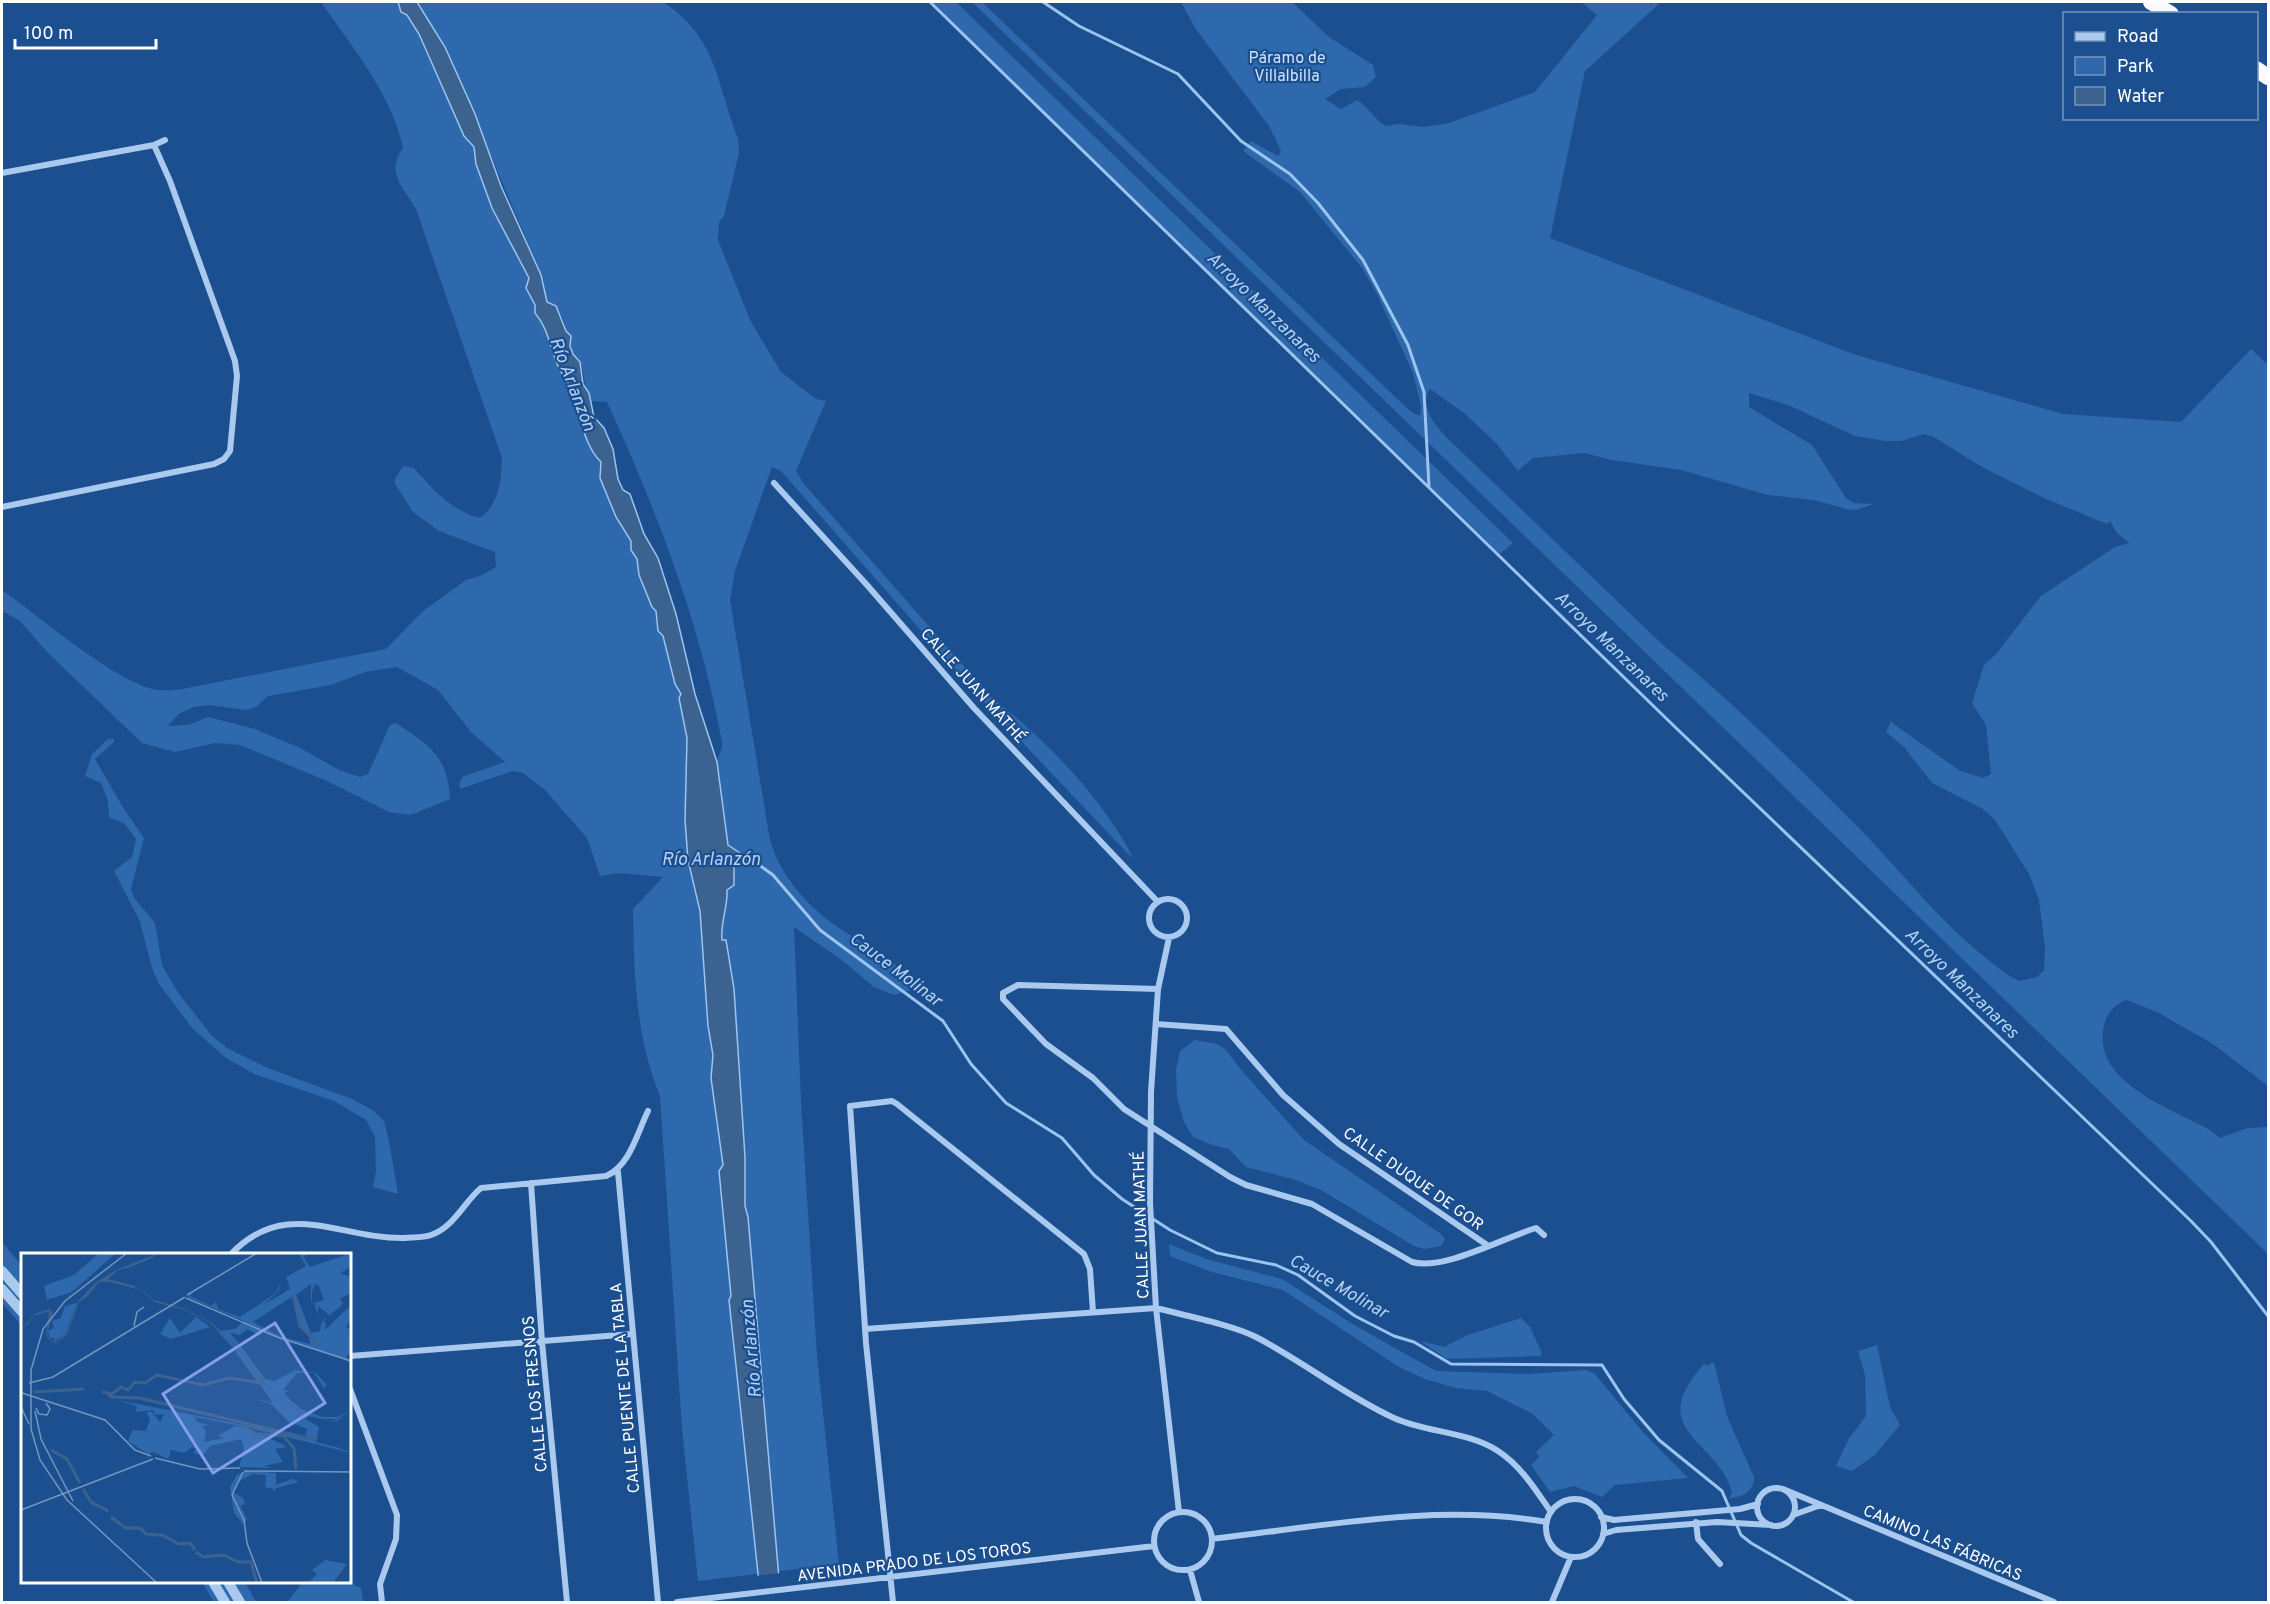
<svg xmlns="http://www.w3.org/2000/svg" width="2270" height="1604" font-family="Overpass,sans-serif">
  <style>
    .green { fill: #2e69ad; fill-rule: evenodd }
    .water { fill: #3c6290; stroke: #9cc4f0; stroke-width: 1.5 }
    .pier { fill: #1b4f8f }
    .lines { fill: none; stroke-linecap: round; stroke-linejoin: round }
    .stream { stroke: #9cc4f0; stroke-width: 3 }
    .minor { stroke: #a9c9ee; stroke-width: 6 }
    .tertiary { stroke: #a9c9ee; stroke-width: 10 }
    .trunk { stroke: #f8faff; stroke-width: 16 }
    .labels { text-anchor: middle; stroke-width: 4.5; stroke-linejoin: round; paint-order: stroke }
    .park-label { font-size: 16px; fill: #cfe3fa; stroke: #1b4f8f }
    .street-label { font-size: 16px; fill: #fff; stroke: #1b4f8f }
    .water-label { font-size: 18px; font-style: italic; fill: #b5d3f5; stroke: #1b4f8f }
    .inset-river { fill: none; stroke: #3c6290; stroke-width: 3 }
    .inset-road { fill: none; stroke: #7695bc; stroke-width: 1.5 }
    .view { fill: #839eea; fill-opacity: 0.15; stroke: #839eea; stroke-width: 3 }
    .inset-edge { fill: none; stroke: #fff; stroke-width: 3 }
  </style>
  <rect width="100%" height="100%" fill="#1b4f8f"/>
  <path class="green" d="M321,2H398L401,12L407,15L419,34L464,136L474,147L476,164L529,278L526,288L535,305V313C549,329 550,350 559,368C563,377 570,383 573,393C581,415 583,445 601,462L600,478L616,517L631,541V550L637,559L639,575L652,607L656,611L658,631L663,636L675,684L681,694L679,698L687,738V768L732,864L734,857L740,853L728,845C725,819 717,789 717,764C717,756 723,750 722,742C700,623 657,511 607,402L590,401L588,398L589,393C582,381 585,371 580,362C578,357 573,356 571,350C566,334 566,310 547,303L541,274L445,47L417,2H663C718,38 716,83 738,138L739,153L724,216L719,222L718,240L751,322L781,372L816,399L826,401L796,471L804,484L991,697C1046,740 1098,793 1132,855L1131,857L981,699L781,471L772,467L735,571L730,600L770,840C780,873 802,900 829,921C859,944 896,954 915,989L894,995L874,987L843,961L794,927L801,1102L817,1356L839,1564L698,1581L682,1429L660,1096C635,1035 634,973 633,909L663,877L619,873L600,876L587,838L545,790L523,773L513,771L460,789L459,784L462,777L505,762L471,732L438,690L397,667L365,672L331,685L268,696L256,707L247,710L208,705L193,707L179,714L167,726L188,725L208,717L255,729L300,748L339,770L360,777L368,774L390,725L396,723C429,745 448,756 450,799L411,815L389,812L325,780L240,745L215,743L175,752L142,743L48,653L20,621L2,611V590C38,615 118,685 158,690C166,691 174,690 182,689L386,649L423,611L466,580L480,576L496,567L495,552L439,531L413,512L395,484V479L403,466L414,468C433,490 452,511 480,518C500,503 501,480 502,458L416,209C403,187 385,172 403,148C392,94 351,46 321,2Z
    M932,2H956L1513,543L1500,554Z
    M972,2H982L1411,412L1420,416L1421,406L1413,373L1376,292L1362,268L1300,192L1243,151L1251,141L1278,156L1281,151L1269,126L1195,28L1181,2H1292L1329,37L1373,65L1376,77L1365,87L1341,89L1325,99L1341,109L1357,100C1368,106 1374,119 1385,126L1399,124L1424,127L1449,123L1535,92L1597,15L1581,2H1661L1585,71L1550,238L1856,355L2063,414L2181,422L2251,349L2268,365V1086L2213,1044L2157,1012L2127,1000C2115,1003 2106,1015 2104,1026C2091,1082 2171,1108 2210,1130L2220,1138L2248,1128L2268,1127V1254ZM1430,389L1464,413L1496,443L1518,471L1533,458L1584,453L1612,460L1681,470L1768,495L1814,500L1846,509L1856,510L1874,504L1854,503L1846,498L1812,445L1749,407V393L1788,405L1855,436L1885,441H1901L1924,434L1934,437L1982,467L2044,498L2107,524L2110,521L2117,533L2129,543L2115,547L2041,596L1996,654L1984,665L1972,703L1986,725L1991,774L1983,778L1960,771L1891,722L1886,732L1904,747L1932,783L1983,809L1995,820L2029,874L2039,900L2045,947L2044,971L2037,977L2020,981C2007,976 1996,966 1986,958C1938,920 1901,871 1858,827C1796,765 1732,701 1664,646L1446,437C1435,424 1418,406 1430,389Z
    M108,739H114V742L95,759L124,809L144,838L131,889L135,899L155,923L162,965L177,991L211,1035L227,1048L268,1068L352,1099L374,1111L384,1121L389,1141L398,1194L373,1187L376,1171L375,1137L366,1120L334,1101L254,1074L226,1058L193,1029L159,984L153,971L140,922L114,871L132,857L136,839L125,824L109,817L108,801L101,783L85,776L92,754Z
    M1195,1040L1217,1044L1225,1049L1242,1071L1304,1140L1441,1234L1445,1239L1441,1246L1424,1249L1414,1246L1321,1190L1296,1180L1246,1167L1229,1149L1212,1145L1193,1137L1184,1122L1177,1098L1176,1070L1180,1051Z
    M2,1242L22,1266V1326L2,1303Z
    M1169,1244L1206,1259L1282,1279L1356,1326L1436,1371L1529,1374L1586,1370L1595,1374L1642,1431L1688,1478L1615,1485L1602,1497L1574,1486L1550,1492L1531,1465L1539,1457L1536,1452L1554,1435L1533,1414L1487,1391L1455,1388L1425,1379L1399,1367L1283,1290L1212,1272L1170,1256Z
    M1521,1318L1530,1327L1542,1353L1540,1356L1447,1359L1420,1341L1444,1347L1468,1335Z
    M1877,1345L1890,1407L1900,1425L1875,1455L1852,1471L1836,1466L1849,1438L1866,1416L1865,1375L1858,1351Z
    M1714,1362L1727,1416L1754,1477C1754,1492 1743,1497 1729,1498L1732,1492C1718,1439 1642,1432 1705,1363L1706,1366Z
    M202,1582H245L256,1602H214Z
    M303,1582H348L361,1588L363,1602H287Z"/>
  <path class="water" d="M398,2H417L445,47L475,114L501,186L541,275L547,302L556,306L566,331L571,336L570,346L573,354L580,362L583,384L589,393L594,417L604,428L613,449L618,479L623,490L630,494L644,534L658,558L676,614L695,694L717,762L728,845L740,853L739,858L734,857V885L727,890C728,907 720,924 722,940H726L734,989L745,1157V1206L748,1217L781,1602H761L729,1300L731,1296L719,1171L723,1165L711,1078L713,1055L708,1026L700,911L688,860L685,820L687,738L679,698L681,694L675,684L663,636L658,631L656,611L652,607L639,575L637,559L631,550V541L616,517L600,478L601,462C583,445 581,415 573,393C570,383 563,377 559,368C550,350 549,329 535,313V305L526,288L529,278L492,208L476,164L474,147L464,136L419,34L407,15L401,12Z"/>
  <path class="pier" d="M781,1573L784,1602H758L755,1576Z"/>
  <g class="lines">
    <path class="stream" d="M930,2L1674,726L2191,1221L2211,1242L2268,1316
      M1043,2L1079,26L1178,74L1241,141L1290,174L1318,203L1363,260L1408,345L1424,392L1429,487
      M738,858L755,862L773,875L820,930L943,1021L971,1064L1006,1103L1062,1138L1094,1175L1122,1199L1170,1230L1217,1253L1276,1265L1298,1275L1355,1316L1394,1336L1414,1342L1451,1364L1602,1365L1624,1399L1659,1440L1722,1491L1741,1535L1751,1543L1853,1602"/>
    <path class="minor" d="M2,173L154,145L165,140
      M774,483L867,585L974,708L1158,902
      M2,507L214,464L224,459L230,451L237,376L235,361L170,181L154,145
      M1149 918a19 19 0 1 1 38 0a19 19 0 1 1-38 0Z
      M1169,938L1158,989L1151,1092L1150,1203L1156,1308L1179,1512
      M1158,989L1018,985L1003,993V999L1046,1044L1093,1078L1124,1109L1230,1177L1246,1185L1312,1204L1412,1262C1443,1271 1503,1238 1536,1228L1544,1235
      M1156,1024L1226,1029L1283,1095L1339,1144L1487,1245
      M618,1172L658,1602
      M531,1183L542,1342L567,1602
      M231,1254C286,1197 339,1239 404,1238C412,1237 423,1238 431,1235C454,1227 464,1202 481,1188L606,1176C630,1166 637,1133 648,1111
      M865,1329L1156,1308C1183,1315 1233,1325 1256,1337C1304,1362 1346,1396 1394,1418C1427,1433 1467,1431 1498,1451C1521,1466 1535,1489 1551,1512
      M350,1356L632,1334
      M350,1389L397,1515L396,1539L380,1584L382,1602
      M1757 1507a19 19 0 1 1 38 0a19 19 0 1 1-38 0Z
      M1783,1489L2054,1602
      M1546 1528a29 29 0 1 1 58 0a29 29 0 1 1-58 0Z
      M1154 1541a29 29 0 1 1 58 0a29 29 0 1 1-58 0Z
      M1793,1515L1821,1505
      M1601,1517L1614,1520L1740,1509L1758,1504
      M1696,1522L1698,1539L1720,1564
      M1603,1534L1616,1530L1717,1522L1771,1525
      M1212,1539C1323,1526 1436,1503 1547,1522
      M1190,1570L1199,1602
      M677,1602L1154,1546
      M893,1602L866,1343L850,1106L892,1101L897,1104L1084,1254L1090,1269L1093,1312
      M1552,1602L1571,1557"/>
    <path class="tertiary" d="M2,1271L22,1294
      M2,1289L22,1312
      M213,1582L225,1602
      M228,1582L240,1602"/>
    <path class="trunk" d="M2151,2L2171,14
      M2256,69L2268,77"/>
  </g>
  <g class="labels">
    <g class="park-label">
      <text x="1287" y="63">Páramo de<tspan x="1287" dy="18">Villalbilla</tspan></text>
    </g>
    <g class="street-label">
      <text transform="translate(974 685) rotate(48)" y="6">CALLE JUAN MATHÉ</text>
      <text transform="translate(1414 1178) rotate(35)" y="6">CALLE DUQUE DE GOR</text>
      <text transform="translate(1140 1225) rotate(-92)" y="6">CALLE JUAN MATHÉ</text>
      <text transform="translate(624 1388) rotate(-95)" y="6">CALLE PUENTE DE LA TABLA</text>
      <text transform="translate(534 1394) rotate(-95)" y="6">CALLE LOS FRESNOS</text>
      <text transform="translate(1943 1542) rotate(23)" y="6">CAMINO LAS FÁBRICAS</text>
      <text transform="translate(914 1561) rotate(-7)" y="6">AVENIDA PRADO DE LOS TOROS</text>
    </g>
    <g class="water-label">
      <text transform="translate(1264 307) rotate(44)" y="6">Arroyo Manzanares</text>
      <text transform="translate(573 384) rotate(69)" y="6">Río Arlanzón</text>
      <text transform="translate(1612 646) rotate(44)" y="6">Arroyo Manzanares</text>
      <text x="711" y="865">Río Arlanzón</text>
      <text transform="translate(896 969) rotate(37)" y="6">Cauce Molinar</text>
      <text transform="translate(1962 983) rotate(44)" y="6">Arroyo Manzanares</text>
      <text transform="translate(1339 1286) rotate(30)" y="6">Cauce Molinar</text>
      <text transform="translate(751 1349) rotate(-95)" y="6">Río Arlanzón</text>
    </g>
  </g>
  <g transform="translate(21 1253)">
    <rect width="330" height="330" fill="#1b4f8f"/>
    <path d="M78,0H95L51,39L26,47L23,33L53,22ZM278,0H288L282,4L289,14L330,0V14L319,20L330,24V40L319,46L322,50L318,55L308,62L297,53V62L293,50L303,47L298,33L294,31L291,39V48L290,49V31L275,42L290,80L299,78L301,68L307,64L301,70L305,69L304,77L330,52V67L325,74L330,77V99L325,104L330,109L240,78L237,82L226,76L219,82L209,80L219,92L213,96L196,78L214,76L223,68L167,44L168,41L172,39L169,43L190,53L195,49L197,56L219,64L255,40L260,28L257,39L242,52L269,36L265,24L285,13ZM272,43L277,71L288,81L289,91L258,83L232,69ZM56,50L44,81L32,89L34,85H29L27,78L33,75L31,68L40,65L44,53ZM175,64L189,74L150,86L139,81L149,65L159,80ZM220,93L244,126L254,128L274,117L295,120L306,132L303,135L293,120H276L262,137L269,138L264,139L265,143L280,156L302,164H316L330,157L316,166H303L288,163L285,166L298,174L295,189L315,194L330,200L222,173L267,194L254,196L262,209L243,213L251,215L218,214L223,195L220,186L189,193L182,202L172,200L175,196L171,194L163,200L150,197L147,206L133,199L127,201L107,188L112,177L125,178L129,166L125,159H131L139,169L143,161L134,162L132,157L115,159L116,153L96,147L284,184L286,176L268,169L250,151L221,142L251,150L240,132L228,129L236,128L214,98ZM174,164L219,173L221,174L214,173L196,183L204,185L183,189L185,178L181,173L188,172L176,169ZM224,218L255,220V232L271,226L278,229L255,235L254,238L252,239L253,236L244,234L245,222L231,221L216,230L212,239L222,245L224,251L219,253L226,266L223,272L213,260L209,234L216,222ZM304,307L326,311L312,330H287L296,321L291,317Z" fill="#2e69ad" fill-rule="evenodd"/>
    <path d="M138,0L129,6L107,15L113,19L106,15L97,17L87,26L114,33V35L123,38L131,46L166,57L191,70L213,90L249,136L283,161L310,168L330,162L312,169L280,161L241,130L215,94L189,70L166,58L134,49L129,45L122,38L89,29H78L67,43L58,49L46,82L35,90H33L29,88L25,82L28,58L13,63L8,70L0,77L14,61L28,56L32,60L26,81L31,89L36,88L45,80L57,48L74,30L97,16Z" fill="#3c6290"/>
    <path class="inset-river" d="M272,41L279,73L299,93M13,139L63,136M81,139L91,141L100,134L107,137L114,129L124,130L136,122L182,132L208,125L242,130M87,140L90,144L119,145L295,187M219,172L235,181L262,183L273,195L275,216M30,197L46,206L59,230M62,236L70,249L87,258M90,264L105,275H119L125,281L141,282L158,291L169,290L174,297M175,299L182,304L203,302L217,309H230L236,330"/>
    <path class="inset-road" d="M106,0L44,48L22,76L10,117V176L19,207L46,247L136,330M166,42L236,0M165,45L256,84L330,108M113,73L116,59L123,54M8,130L32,124L164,44M1,140L84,167L114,197L130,203M0,154L8,171M15,155L18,161L26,162L29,156L25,150M14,158L20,186L52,248M134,205L179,216L219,215M223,218L330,219M222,219L211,242L223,267L226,290L241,330M0,257L132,206"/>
    <path class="view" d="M254,70L304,150L192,220L142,141Z"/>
    <rect width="330" height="330" class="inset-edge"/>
  </g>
  <rect width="2270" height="1604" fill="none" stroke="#ffffff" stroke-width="6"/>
  <rect x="2063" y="12" width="195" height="108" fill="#1b4f8f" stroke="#7695bc" stroke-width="1.5"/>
  <rect x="2075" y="32" width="30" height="9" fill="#a9c9ee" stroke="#7695bc" stroke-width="1.5"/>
  <text x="2117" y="42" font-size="18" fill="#ffffff">Road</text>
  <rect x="2075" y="57" width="30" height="18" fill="#2e69ad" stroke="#7695bc" stroke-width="1.5"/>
  <text x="2117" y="72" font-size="18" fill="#ffffff">Park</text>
  <rect x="2075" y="87" width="30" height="18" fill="#3c6290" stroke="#7695bc" stroke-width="1.5"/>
  <text x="2117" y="102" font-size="18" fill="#ffffff">Water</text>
  <path d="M15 39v9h141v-9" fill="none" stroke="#ffffff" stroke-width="3"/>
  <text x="24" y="39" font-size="18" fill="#ffffff" stroke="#1b4f8f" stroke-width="4.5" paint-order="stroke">100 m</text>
</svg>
